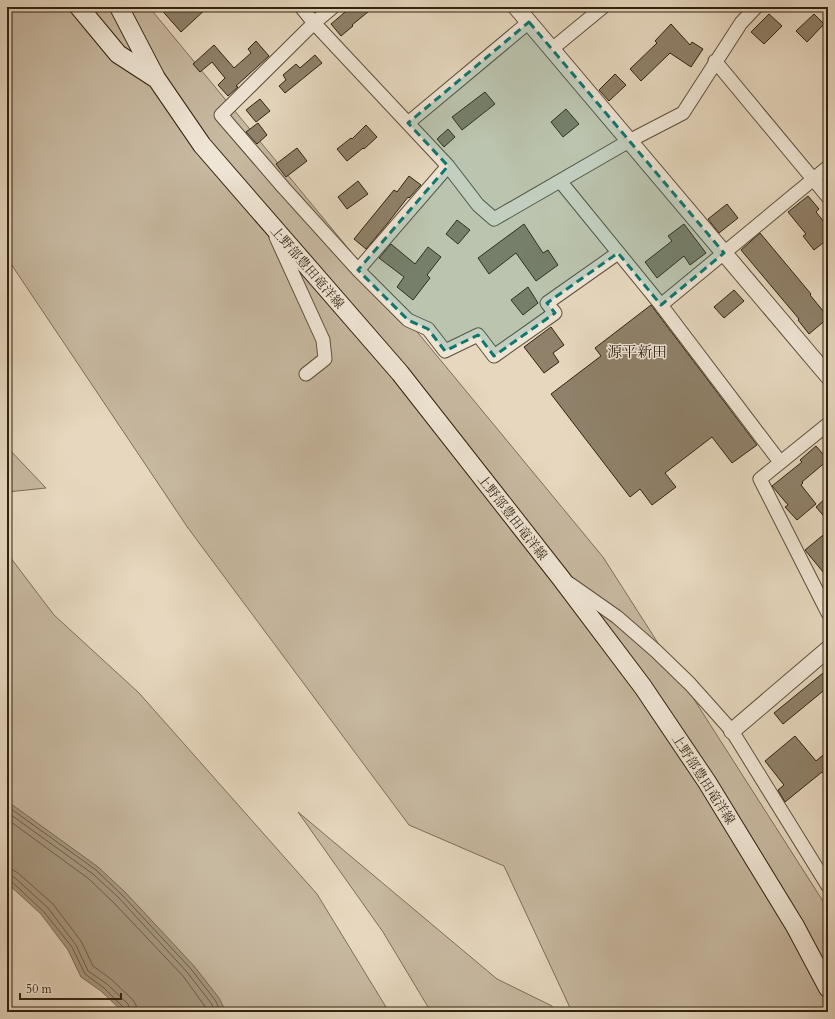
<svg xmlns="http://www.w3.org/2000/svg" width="835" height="1019" font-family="Cardo,'Noto Serif JP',serif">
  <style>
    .green { fill: #c7b8a0; stroke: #7c6e58 }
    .water { fill: #a89a83; stroke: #786a55 }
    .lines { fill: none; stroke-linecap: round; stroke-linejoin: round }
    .shore { stroke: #6c5e4a; stroke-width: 1 }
    .building { fill: #8f816a; stroke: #312310 }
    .minor-casing { stroke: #5e503c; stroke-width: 15 }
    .tertiary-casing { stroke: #5e503c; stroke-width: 18 }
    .secondary-casing { stroke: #312310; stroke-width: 20 }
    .minor { stroke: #efe5d5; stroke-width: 13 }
    .tertiary { stroke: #efe5d5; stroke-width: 16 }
    .secondary { stroke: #efe5d5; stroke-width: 18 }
    .marked { fill: #0f766e; fill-opacity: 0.2; stroke: #0f766e; stroke-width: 3; stroke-dasharray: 8 5; stroke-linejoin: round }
    .labels { text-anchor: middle; stroke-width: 3; stroke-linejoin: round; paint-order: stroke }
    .street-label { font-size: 13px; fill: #312310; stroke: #efe5d5 }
    .quarter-label { font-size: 15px; fill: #312310; stroke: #efe5d5 }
  </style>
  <rect width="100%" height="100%" fill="#e6d7be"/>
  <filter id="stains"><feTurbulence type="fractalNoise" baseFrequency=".005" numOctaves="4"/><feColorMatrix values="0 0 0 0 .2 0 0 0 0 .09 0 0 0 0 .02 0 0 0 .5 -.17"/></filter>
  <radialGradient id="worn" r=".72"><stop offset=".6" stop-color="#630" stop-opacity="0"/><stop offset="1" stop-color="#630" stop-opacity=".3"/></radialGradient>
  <path class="green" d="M7,7H149L603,557L828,909V1012H572L504,866L409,825L188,528L7,258Z
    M7,447L46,488L7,492Z
    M7,553L54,615L139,693L317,894L389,1012H224L7,802Z
    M298,812L497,979L552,1006L555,1012H431L383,932Z"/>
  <path class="water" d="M7,801L98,867L125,892L194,966L219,998L226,1012H123L101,991L81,977L68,950L41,914L7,883Z"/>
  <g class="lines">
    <path class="shore" d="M7,806L96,870L122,895L191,969L215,1000L221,1012
      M7,812L93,874L119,898L187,972L211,1003L216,1012
      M7,819L89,879L114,903L183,976L209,1012
      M7,869L13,870L18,873L53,904L81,941L93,966L111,979L133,1000L136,1005L137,1012
      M7,875L14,877L48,908L76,945L88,971L107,984L128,1004L131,1012
      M7,880L11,881L44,912L72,947L85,974L104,988L124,1008L126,1012"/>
  </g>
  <path class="building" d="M159,7H208L181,32Z
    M351,7H374L352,25L353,26L341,36L331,24Z
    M769,14L782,26L764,44L751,32Z
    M814,14L824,24L807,42L796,31Z
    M671,24L690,45L692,42L703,49L691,67L670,53L641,81L630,69L657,43L655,41Z
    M256,41L269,56L236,86L238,87L228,96L218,85L225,78L212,62L200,72L193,64L214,45L234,68L251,53L248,49Z
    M315,55L322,63L285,93L279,86L286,80L283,75L296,64L300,68Z
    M615,74L626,85L609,101L599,90Z
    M485,92L495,104L462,130L452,117Z
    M260,99L270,111L256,122L246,110Z
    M566,109L579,124L563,137L551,122Z
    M258,123L267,135L257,144L246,132Z
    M366,125L377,137L364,149L363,148L347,161L337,149L351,138L352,139Z
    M448,129L455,137L444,147L437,139Z
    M297,148L307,161L286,177L276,164Z
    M409,176L421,185L409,198L408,197L387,224L366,249L354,239L394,190L397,192Z
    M358,181L368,194L347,209L338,197Z
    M808,196L819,209L816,212L828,227V239L814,250L803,236L806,234L788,212Z
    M727,204L738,218L719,233L708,219Z
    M457,220L470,230L458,244L446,234Z
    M524,224L543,253L548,250L558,265L536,281L516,253L489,274L478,258Z
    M684,224L706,253L690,265L684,256L657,278L645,262L672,241L668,236Z
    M760,233L811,294L810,295L828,317V318L809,334L798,320L799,319L741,250Z
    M391,244L415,264L428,247L441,257L427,275L430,278L413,300L397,287L404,277L379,258Z
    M528,287L538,303L523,315L511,300Z
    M734,290L744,301L724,318L714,307Z
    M651,305L757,445L732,463L712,437L665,473L676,487L652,505L640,489L630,497L551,394L601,356L595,348Z
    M551,327L564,345L553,353L559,362L544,373L524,347Z
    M816,446L828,460L802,482L803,483L801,485L816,504L797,520L785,507L788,505L772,486L802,462L800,460Z
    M828,496V521L816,507Z
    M828,531V578L805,550Z
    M828,669V687L783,724L774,713Z
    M795,736L816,761L828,751V779L822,772L785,802L778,790L784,785L765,761Z"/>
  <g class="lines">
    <defs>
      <path id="minor" d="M301,7L314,23L448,166L478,205L494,219L629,141L683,113L741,23L756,7
        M333,7L314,23L221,115L283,187L358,270L408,320L428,329L445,351L478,335L494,356L555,313L547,303L618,253
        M552,49L603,7
        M715,61L828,197
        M408,123L529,22
        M560,181L661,305L780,462
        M276,237L323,340L325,359L306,374
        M358,270L448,166
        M661,305L828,167
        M828,424L760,479L828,613
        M570,584L617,617L656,651L690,684L732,731L828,886"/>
      <path id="tertiary" d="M516,7L828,376
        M732,731L828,649"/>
      <path id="secondary" d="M79,7L118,54L155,78
        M119,7L156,78L202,145L400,373L560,577L643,687L707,782L795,926L828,988"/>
    </defs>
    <use href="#minor" class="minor-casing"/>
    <use href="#tertiary" class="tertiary-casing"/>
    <use href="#secondary" class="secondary-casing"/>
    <use href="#minor" class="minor"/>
    <use href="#tertiary" class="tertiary"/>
    <use href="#secondary" class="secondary"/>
  </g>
  <path class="marked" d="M529,22L724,253L661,305L618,253L547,303L555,313L494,356L478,335L445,351L428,329L408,320L358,270L448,166L408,123Z"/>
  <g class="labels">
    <g class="street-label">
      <text transform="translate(308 267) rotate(49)" y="5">上野部豊田竜洋線</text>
      <text transform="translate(513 517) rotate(52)" y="5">上野部豊田竜洋線</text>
      <text transform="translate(704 779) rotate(57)" y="5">上野部豊田竜洋線</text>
    </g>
    <g class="quarter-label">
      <text x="637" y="357">源平新田</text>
    </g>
  </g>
  <rect width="835" height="1019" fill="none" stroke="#e6d7be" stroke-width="24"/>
  <rect x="8" y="8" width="819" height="1003" fill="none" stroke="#312310" stroke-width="2"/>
  <rect x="12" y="12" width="811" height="995" fill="none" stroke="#312310"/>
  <path d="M20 993v6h101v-6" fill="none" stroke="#312310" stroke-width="2"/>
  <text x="26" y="993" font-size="12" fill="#312310" stroke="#efe5d5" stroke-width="3" paint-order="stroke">50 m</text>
  <rect width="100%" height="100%" filter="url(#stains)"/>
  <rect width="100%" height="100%" fill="url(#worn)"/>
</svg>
